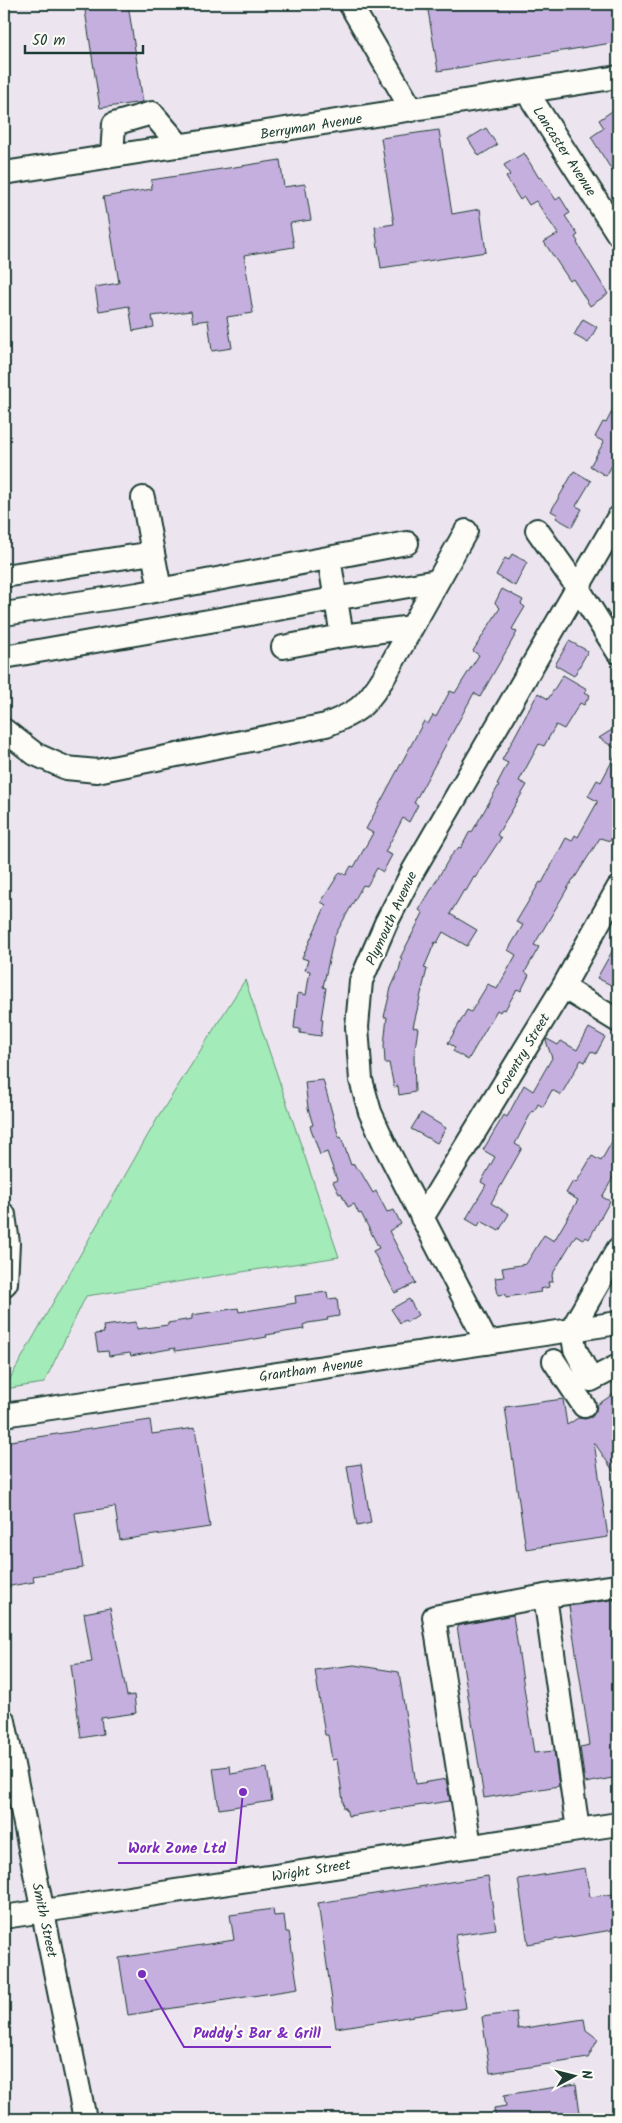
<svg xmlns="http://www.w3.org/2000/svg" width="622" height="2123" font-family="Kalam,sans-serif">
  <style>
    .green { fill: #a3ebb8; stroke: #619476 }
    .building { fill: #c5afdf; stroke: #1f3d34 }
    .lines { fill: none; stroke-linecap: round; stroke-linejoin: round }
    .minor-casing { stroke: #1f3d34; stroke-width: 26 }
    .minor { stroke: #fdfcf7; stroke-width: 22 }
    .labels { text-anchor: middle; stroke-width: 4.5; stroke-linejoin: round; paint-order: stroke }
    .street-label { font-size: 14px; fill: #1f3d34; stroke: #fdfcf7 }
    .leader { fill: none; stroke: #7b2cbf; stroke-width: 2 }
    .callout-dot { fill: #7b2cbf; stroke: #fdfcf7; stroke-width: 2 }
    .callout-label { font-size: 15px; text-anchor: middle; font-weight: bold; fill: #7b2cbf; stroke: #fdfcf7; stroke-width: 4.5; stroke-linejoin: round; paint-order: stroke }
  </style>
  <rect width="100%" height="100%" fill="#ece5f0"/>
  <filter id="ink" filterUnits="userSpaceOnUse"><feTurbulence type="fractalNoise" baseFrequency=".02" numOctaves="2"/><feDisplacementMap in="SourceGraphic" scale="10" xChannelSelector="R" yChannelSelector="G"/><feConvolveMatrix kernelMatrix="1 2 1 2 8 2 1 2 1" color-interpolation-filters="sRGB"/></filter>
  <g filter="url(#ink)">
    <path class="green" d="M245,980L339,1257L86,1296L44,1383L4,1389L157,1119Z"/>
    <path class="building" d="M84,4H128L143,102L100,108Z
      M427,4H618V42L438,71Z
      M618,107V180L591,137L604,128L599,120Z
      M486,128L497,145L479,156L468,139Z
      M439,130L452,214L480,209L486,252L381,268L375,227L394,224L381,138Z
      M524,153L539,178L541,177L556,200L560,197L570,213L565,216L578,235L575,237L578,242L577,243L608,294L590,306L573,279L570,281L544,242L558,234L536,201L529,205L524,197L520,200L506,177L510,175L504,165Z
      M280,160L284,187L305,184L311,220L290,223L294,247L244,255L253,313L227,317L232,348L212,351L208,320L193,322L191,311L152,316L154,327L133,331L129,306L99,311L95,287L119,283L108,214H106L103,197L152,189L151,180Z
      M583,319L597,327L588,343L574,335Z
      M618,400V455L606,476L590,466L604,442L595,437L603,422L606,423Z
      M574,471L591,481L576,506L582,509L572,527L556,518L558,515L551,511Z
      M512,554L527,562L515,586L496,575L505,558L509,560Z
      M502,589L523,600L521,604L525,607L512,629L517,632L480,697L474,693L414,803L418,805L409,822L403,818L385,852L392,855L383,872L377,868L367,886L363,885L334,937L323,987L326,988L321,1019H323L321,1036L300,1033V1029L294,1028L298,993L306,995L310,971L305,970L308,960L302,958L326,905L321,902L340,872L346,875L351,866L354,867L373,833L366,829L424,721L428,724L433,715L436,717L450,691L455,693L479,655L473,651L500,608L495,603Z
      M569,641L588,651L574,676L555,665Z
      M563,675L587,689L585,692L590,695L584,705L580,703L564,729L556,725L544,746L539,744L519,781L527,785L497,835L501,838L475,878L474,877L466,891L464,890L450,914L477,930L467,946L443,932L437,943L435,942L424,968L427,969L413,1027L418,1028L414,1056L415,1092L399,1095L398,1086L394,1087L389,1063H385L384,1045L387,1017H384L391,988L399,970L402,958H400L423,913L419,910L428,895L450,857L459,847L461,848L470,831L472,832L499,785L497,784L508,763L502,760L538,693L548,699Z
      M618,726V826L610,841L600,838L574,879H573L534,945L539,947L525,972L529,975L521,991L517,989L505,1010L502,1009L500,1012L497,1010L468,1060L453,1051L455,1047L448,1043L467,1010L471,1012L488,984L497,989L516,955L508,950L523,925L516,922L540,882L542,883L566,838L572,841L575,835L578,837L597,803V801L588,796L597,780L601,782L618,750L599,738Z
      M618,941V977L613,986L597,978Z
      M589,1028L605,1037L596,1054L591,1051L585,1062L581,1060L561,1095L552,1090L543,1107L538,1104L534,1112L532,1111L515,1144L522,1148L491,1203L509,1214L499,1231L481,1221L478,1226L466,1219L486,1185L481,1182L495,1157L483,1150L504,1115L507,1117L524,1085L533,1091L552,1058L546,1041L547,1039L558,1045L561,1041L577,1050Z
      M323,1080L339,1138L341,1137L351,1165L354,1164L357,1170L359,1169L373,1193L376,1191L387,1212L394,1210L401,1224L389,1231L416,1283L395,1293L373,1251L379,1248L361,1213L359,1214L354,1204L348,1207L341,1193L339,1194L333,1182L337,1180L327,1152L320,1155L310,1126L313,1125L308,1108L305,1082Z
      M421,1113L446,1128L437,1143L411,1129Z
      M618,1131V1169L602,1197L610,1201L589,1239L586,1237L584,1240L576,1235L552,1275L553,1282H548L549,1287L540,1289L541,1292L506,1297V1294L498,1295L495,1278L504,1277L502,1268L526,1264L544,1235L554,1241L578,1200L566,1193L573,1181L576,1183L592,1156L601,1161Z
      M327,1292L328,1299L337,1298L339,1316L327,1318L328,1320L308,1323L303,1325L304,1329L266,1335L267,1337L244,1341L175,1351V1348L131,1356L130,1353L109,1356L108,1351L98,1352L95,1334L104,1333L103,1326L136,1322L137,1329L168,1325V1323L192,1319V1315L238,1308L239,1312L296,1303L295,1296Z
      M409,1299L418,1315L407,1322L405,1320L400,1323L391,1309Z
      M618,1391V1478L594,1442L608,1537L526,1549L505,1407L563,1399L567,1425L578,1418L585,1419L592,1417L596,1411L597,1405Z
      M150,1420L152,1434L195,1428L210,1527L120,1540L115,1507L75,1513L83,1568L33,1576L34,1582L4,1587V1442Z
      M361,1464L371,1523L357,1526L347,1466Z
      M618,1599V1777L585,1783L580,1747L590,1745L569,1606Z
      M110,1608L127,1696L134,1695L136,1713L101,1718L103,1734L81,1738L71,1665L92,1662L84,1613Z
      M513,1615L534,1753L554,1751L559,1786L484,1798L457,1626Z
      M354,1665L399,1672L416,1784L446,1779L450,1801L348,1816L346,1808H344L337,1759L332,1760L328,1735H325L315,1670Z
      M230,1766L231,1774L267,1768L272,1801L219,1809L213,1768Z
      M585,1868L590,1897L613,1894L618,1929L528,1944L518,1879Z
      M488,1876L496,1929L455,1935L466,2008L336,2028L318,1903Z
      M273,1909L274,1916L284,1915L286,1932H289L298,1989L128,2015L119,1958L234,1940L230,1915Z
      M516,2012L518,2029L584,2019L586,2030L598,2039L588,2058L490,2073L482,2017Z
      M576,2084L580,2113L539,2119H496L494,2108L506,2106L504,2095Z"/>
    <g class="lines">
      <defs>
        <path id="minor" d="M350,4L412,110
          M527,92L618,234
          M112,156L114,124L152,113L180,146
          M4,173L618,77
          M143,498L153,553
          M537,530L578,588L618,652
          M329,558L342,636L412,627
          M4,576L153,553L160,589
          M4,614L138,594L407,543
          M283,647L342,636
          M4,657L437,581
          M4,730L35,754L66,768L97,771L326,725C358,712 365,707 384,677L466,531
          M563,987L618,1021
          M4,1215L8,1243L6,1283L4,1285
          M422,1218L563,987L618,888
          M618,1249L572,1329L575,1349L591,1380L618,1366
          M487,1343L384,1143L370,1112L361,1080L357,1027L361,981L386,923L413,871L618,518
          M554,1361L584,1406
          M4,1415L618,1323
          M545,1596L618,1586
          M4,1721L85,2119
          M470,1846L434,1617L545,1596L578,1830
          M4,1917L618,1824"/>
      </defs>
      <use href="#minor" class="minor-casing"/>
      <use href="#minor" class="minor"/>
    </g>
  </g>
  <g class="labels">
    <g class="street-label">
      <text transform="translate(311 126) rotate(-9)" y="5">Berryman Avenue</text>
      <text transform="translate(565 151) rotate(57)" y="5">Lancaster Avenue</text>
      <text transform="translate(391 918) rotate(-65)" y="5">Plymouth Avenue</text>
      <text transform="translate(522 1054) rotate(-59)" y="5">Coventry Street</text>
      <text transform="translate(311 1369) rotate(-8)" y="5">Grantham Avenue</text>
      <text transform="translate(311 1870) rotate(-9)" y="5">Wright Street</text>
      <text transform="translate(45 1920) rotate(78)" y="5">Smith Street</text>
    </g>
  </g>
  <path class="leader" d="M243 1792L236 1863H118M142 1974L184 2047H331"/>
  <g class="callout-dot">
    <circle cx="243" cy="1792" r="5"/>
    <circle cx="142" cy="1974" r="5"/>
  </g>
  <g class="callout-label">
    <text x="177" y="1853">Work Zone Ltd</text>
    <text x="257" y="2038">Puddy's Bar &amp; Grill</text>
  </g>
  <rect width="622" height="2123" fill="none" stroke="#fdfcf7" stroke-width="20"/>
  <rect x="10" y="10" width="602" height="2103" fill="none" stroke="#1f3d34" stroke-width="2" filter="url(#ink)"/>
  <g transform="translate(574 2076) rotate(83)" stroke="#fdfcf7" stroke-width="4" paint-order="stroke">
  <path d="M0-4L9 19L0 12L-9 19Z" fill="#1f3d34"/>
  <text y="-8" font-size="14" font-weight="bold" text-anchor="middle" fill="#1f3d34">N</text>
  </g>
  <path d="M25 45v8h118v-8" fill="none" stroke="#1f3d34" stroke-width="2.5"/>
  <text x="32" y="45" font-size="15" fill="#1f3d34" stroke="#fdfcf7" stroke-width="4" paint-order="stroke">50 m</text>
</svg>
